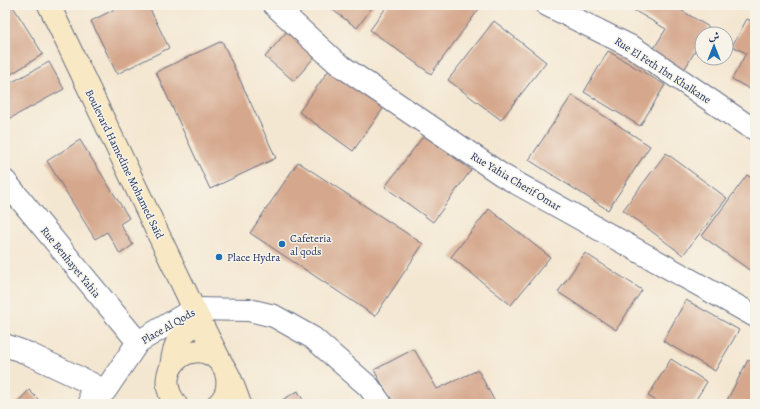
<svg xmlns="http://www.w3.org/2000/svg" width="760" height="409" font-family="Alegreya,Amiri,serif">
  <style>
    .building { fill: #d5a88d }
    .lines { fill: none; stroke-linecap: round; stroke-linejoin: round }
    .street-casing { stroke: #676f86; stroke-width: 24 }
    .secondary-casing { stroke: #676f86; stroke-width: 24 }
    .street { stroke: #fff; stroke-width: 22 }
    .secondary { stroke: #f8e8c3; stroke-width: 22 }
    .poi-dot { fill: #1f6fb2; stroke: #f7f3e8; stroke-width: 1.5 }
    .labels { text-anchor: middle; stroke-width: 3; stroke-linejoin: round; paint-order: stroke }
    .street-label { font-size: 11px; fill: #1b2f5e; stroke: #f7f3e8 }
    .poi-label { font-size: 11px; fill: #1b2f5e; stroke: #f7f3e8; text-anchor: start }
  </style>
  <rect width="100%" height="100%" fill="#f7f3e8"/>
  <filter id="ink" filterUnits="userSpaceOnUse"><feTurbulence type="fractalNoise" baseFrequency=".025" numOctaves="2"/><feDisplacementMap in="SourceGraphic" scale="8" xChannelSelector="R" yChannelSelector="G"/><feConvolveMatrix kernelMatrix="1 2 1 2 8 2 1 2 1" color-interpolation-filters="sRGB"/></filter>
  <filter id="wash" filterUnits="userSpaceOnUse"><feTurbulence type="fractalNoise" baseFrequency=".012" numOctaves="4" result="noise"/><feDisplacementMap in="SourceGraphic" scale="16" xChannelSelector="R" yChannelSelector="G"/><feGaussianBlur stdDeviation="0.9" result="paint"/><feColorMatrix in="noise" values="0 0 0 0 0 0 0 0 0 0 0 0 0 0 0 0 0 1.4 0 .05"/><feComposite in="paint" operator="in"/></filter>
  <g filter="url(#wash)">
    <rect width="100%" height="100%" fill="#f4e7d1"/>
    <g id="blocks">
      <path class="building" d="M5,5H12L43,54L5,78Z
        M123,5H148L169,48L117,74L91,21Z
        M326,5H374L357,28Z
        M388,5H482L431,74L370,30Z
        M625,5H672L709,27L705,34H702V39L683,72L651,53L666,29Z
        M747,19L755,23V92L732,79L746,53L732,46Z
        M494,21L546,62L501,120L448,80Z
        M288,30L317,54L294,81L265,57Z
        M222,41L276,158L210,189L156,72Z
        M608,51L665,85L640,126L584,92Z
        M49,62L64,89L9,119L5,112V86Z
        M331,67L385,106L353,151L299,112Z
        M572,95L650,146L608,210L529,160Z
        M424,135L471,170L433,222L385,187Z
        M80,140L129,218L120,224L133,245L120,254L107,232L95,239L47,161Z
        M666,153L727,198L683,255L623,210Z
        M298,162L423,244L375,316L250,233Z
        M747,175L755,180V274L702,236Z
        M489,209L550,257L511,305L451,257Z
        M585,253L642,290L616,330L558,292Z
        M686,300L739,330L715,371L663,341Z
        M414,349L437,389L478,370L496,404H393L374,370Z
        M671,359L707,382L693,404H662L648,396Z
        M748,360L755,363V404H725Z
        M29,390L43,404H16Z
        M298,391L305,404H284L282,400Z"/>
    </g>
  </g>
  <g filter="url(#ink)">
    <use href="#blocks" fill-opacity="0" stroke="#676f86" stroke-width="1"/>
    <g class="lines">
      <defs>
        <path id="street" d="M274,5L337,63L502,175L755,316
          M547,5L634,48L748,126L755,129
          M5,181L138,342
          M5,345L27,353L90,383
          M91,404L90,383L105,391L138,342L194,309L249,310L274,316L313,338L369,387L381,404"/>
        <path id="secondary" d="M49,5L194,309L224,368
          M171,367C174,342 178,333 201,323
          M176,404C150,372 189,334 218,360C229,370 235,391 240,404
          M218,404C227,396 229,384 226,373"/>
      </defs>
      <use href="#street" class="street-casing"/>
      <use href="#secondary" class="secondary-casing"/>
      <use href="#street" class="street"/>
      <use href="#secondary" class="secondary"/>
    </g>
  </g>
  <g class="poi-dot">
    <circle cx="282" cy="244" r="4"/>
    <circle cx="219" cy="257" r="4"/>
  </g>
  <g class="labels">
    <g class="street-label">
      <text transform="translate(663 70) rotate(33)" y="4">Rue El Feth Ibn Khalkane</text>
      <text transform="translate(125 164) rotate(64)" y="4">Boulevard Hamedine Mohamed Saïd</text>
      <text transform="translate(516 181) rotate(31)" y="4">Rue Yahia Cherif Omar</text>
      <text transform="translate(71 262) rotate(51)" y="4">Rue Benhayet Yahia</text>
      <text transform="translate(168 326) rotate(-30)" y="4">Place Al Qods</text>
    </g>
    <g class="poi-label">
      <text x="290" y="242">Cafeteria<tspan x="290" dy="13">al qods</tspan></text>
      <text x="227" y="261">Place Hydra</text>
    </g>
  </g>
  <rect width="760" height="409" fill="none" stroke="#f7f3e8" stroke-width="20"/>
  <g transform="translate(714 46)"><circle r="19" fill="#f7f3e8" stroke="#9fa5b1"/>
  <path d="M0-3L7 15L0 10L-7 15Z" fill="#1f6fb2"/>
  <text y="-6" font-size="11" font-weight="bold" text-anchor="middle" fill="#1b2f5e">ش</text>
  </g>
</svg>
